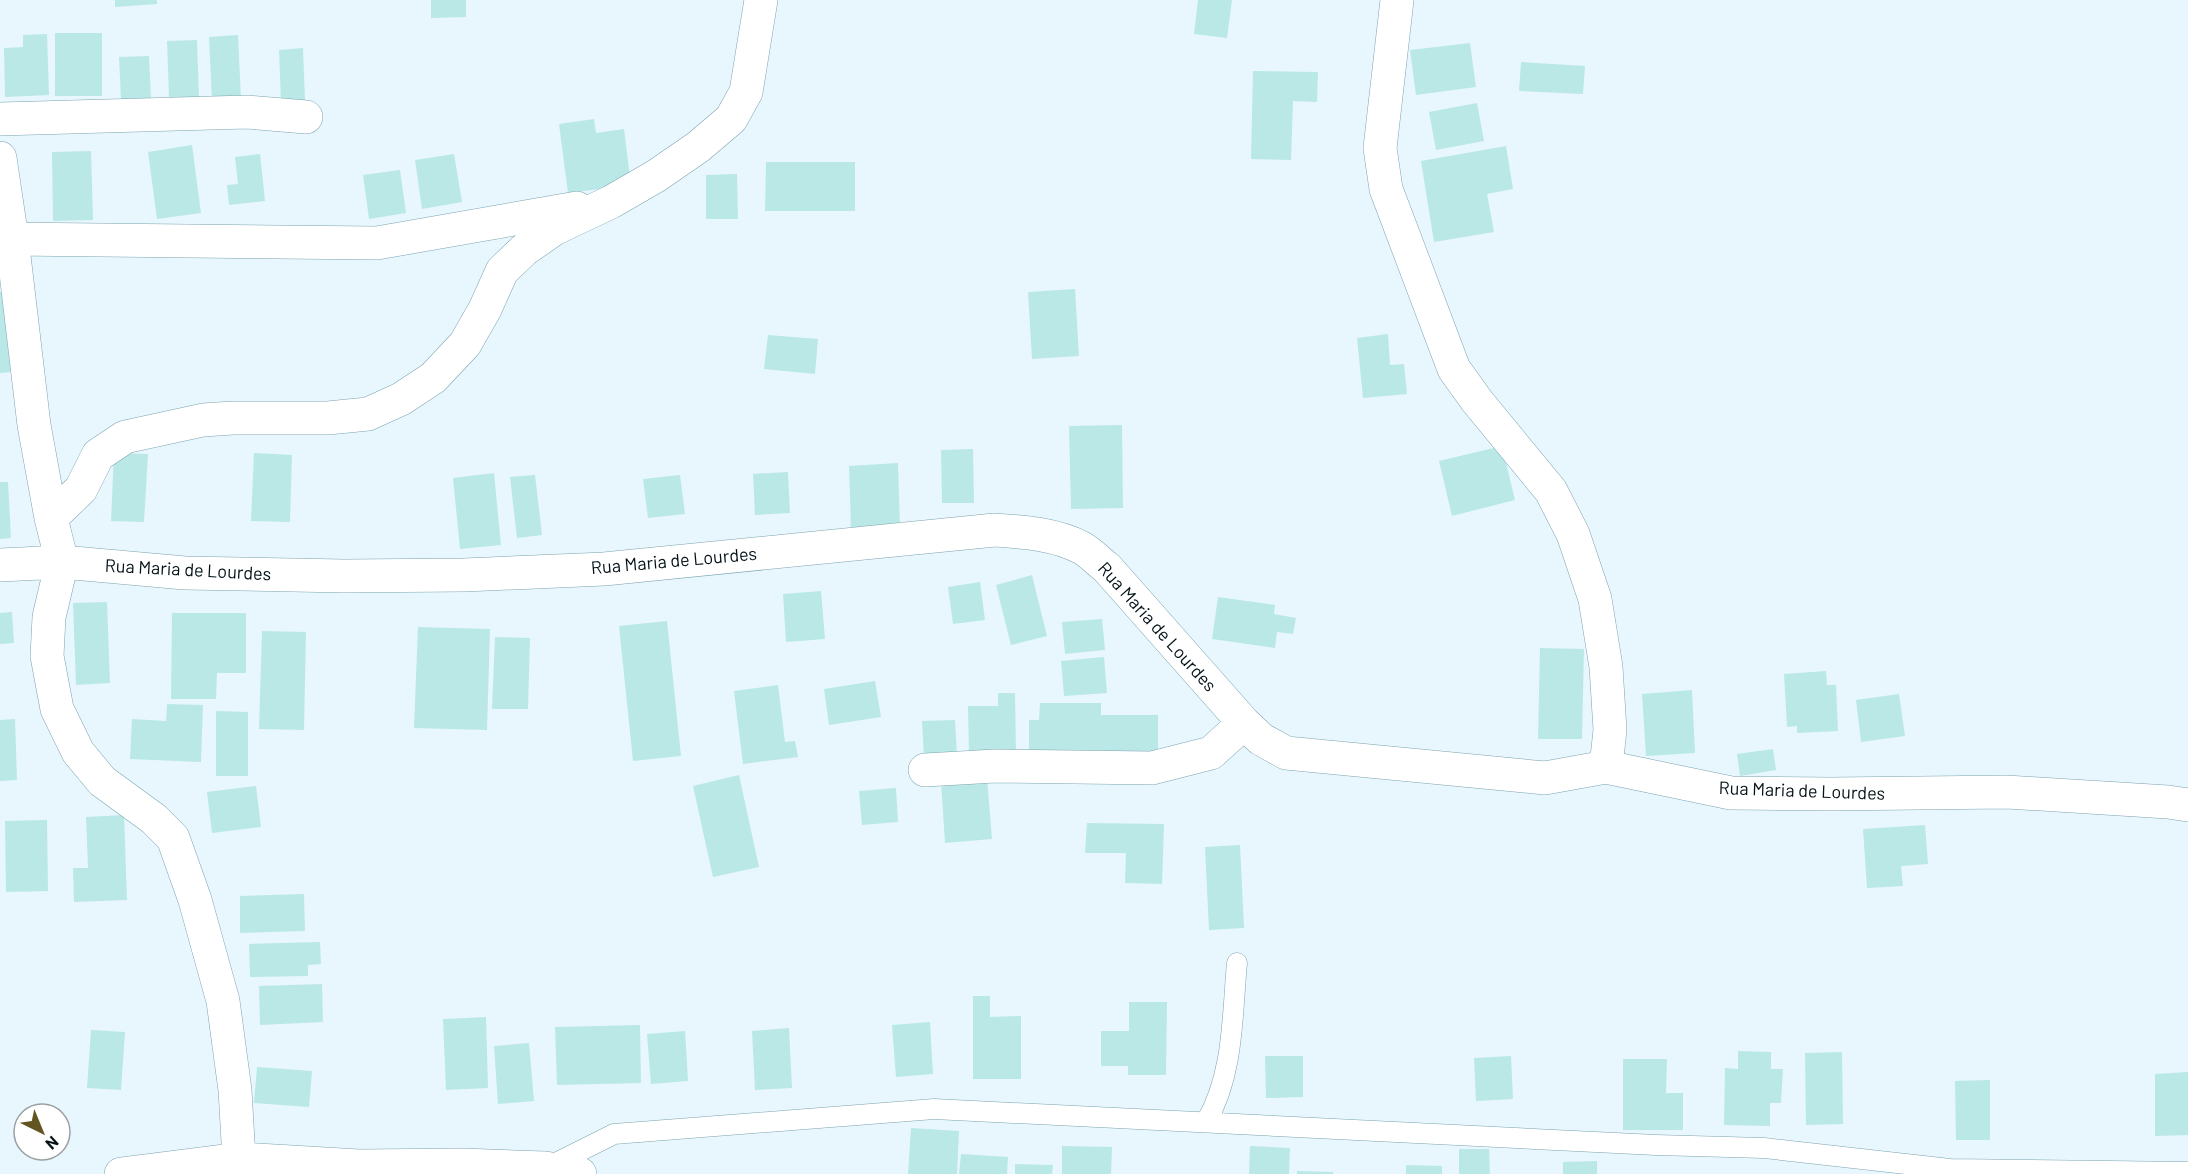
<svg xmlns="http://www.w3.org/2000/svg" width="2188" height="1174" font-family="Barlow,sans-serif">
  <style>
    .building { fill: #bae8e7 }
    .lines { fill: none; stroke-linecap: round; stroke-linejoin: round }
    .service-casing { stroke: #7da3b1; stroke-width: 21 }
    .minor-casing { stroke: #7da3b1; stroke-width: 34 }
    .tertiary-casing { stroke: #7da3b1; stroke-width: 34 }
    .service { stroke: #fff; stroke-width: 20 }
    .minor { stroke: #fff; stroke-width: 33 }
    .tertiary { stroke: #fff; stroke-width: 33 }
    .labels { text-anchor: middle; stroke-width: 4.5; stroke-linejoin: round; paint-order: stroke }
    .street-label { font-size: 18px; fill: #041116; stroke: #fff }
  </style>
  <rect width="100%" height="100%" fill="#e7f7fd"/>
  <path class="building" d="M115,0H157V4L115,7Z
    M431,0H466V17L431,18Z
    M1198,0H1232L1227,38L1194,34Z
    M55,33H102V96H55Z
    M47,34L49,95L5,97L4,48L23,47V35Z
    M238,35L241,100L212,101L209,37Z
    M197,40L199,97L169,98L167,41Z
    M1470,43L1476,87L1416,95L1410,50Z
    M303,48L305,100L281,101L279,50Z
    M149,56L151,99L121,100L119,57Z
    M1521,62L1585,66L1583,94L1519,91Z
    M1253,71L1318,72L1317,102L1293,101L1291,160L1251,159Z
    M1477,103L1484,141L1436,150L1429,112Z
    M594,119L596,133L624,129L631,185L568,193L559,124Z
    M192,145L201,213L157,219L148,152Z
    M1506,146L1513,189L1487,194L1494,232L1434,242L1421,161Z
    M91,151L93,220L53,221L52,152Z
    M260,154L265,201L229,205L227,185L238,184L235,157Z
    M454,154L462,202L422,209L415,160Z
    M766,162H855V211H765Z
    M400,170L406,213L369,219L363,175Z
    M737,174L738,219H706V175Z
    M1075,289L1079,356L1032,359L1028,292Z
    M0,292H8L11,372L0,373Z
    M1388,334L1390,365L1404,364L1407,394L1363,398L1357,338Z
    M768,335L818,339L815,374L764,369Z
    M1122,425L1123,508L1071,509L1069,426Z
    M1502,446L1515,500L1452,516L1439,461Z
    M973,449L974,503H942L941,450Z
    M114,453L148,454L144,522L111,521Z
    M254,453L292,455L290,522L251,521Z
    M898,463L900,528L851,529L849,466Z
    M788,472L790,513L755,515L753,474Z
    M494,473L501,545L460,549L453,478Z
    M535,475L542,535L517,538L510,477Z
    M680,475L685,514L648,518L643,479Z
    M0,482H8L11,538L0,539Z
    M1032,575L1047,636L1011,645L996,585Z
    M980,582L985,620L953,624L948,587Z
    M821,591L825,639L786,642L783,594Z
    M1218,597L1275,605L1274,614L1296,618L1293,634L1277,632L1275,648L1212,639Z
    M107,602L110,683L76,685L73,603Z
    M12,612L14,643L0,644V613Z
    M172,613H246V673H217L216,699H171Z
    M1102,619L1105,650L1065,654L1062,622Z
    M667,621L681,756L633,761L619,626Z
    M418,627L490,629L487,730L414,728Z
    M262,631L306,632L304,730L259,729Z
    M495,637L530,638L528,709H492Z
    M1540,648L1584,649L1582,739H1538Z
    M1104,657L1107,693L1064,696L1061,661Z
    M1826,671L1827,685H1836L1838,731L1797,733V726L1787,727L1784,674Z
    M875,681L881,717L829,725L824,689Z
    M778,685L785,742L795,741L798,757L743,764L734,691Z
    M1692,690L1695,753L1646,756L1642,694Z
    M998,693H1015L1016,754L969,755L968,706H998Z
    M1899,694L1905,736L1861,742L1856,700Z
    M1040,703H1101V715H1158V751H1029V720H1039Z
    M167,704L203,705L201,762L130,759L132,719L166,721Z
    M216,711L248,712V776H216Z
    M15,719L17,780L0,781V720Z
    M955,720L957,756L924,758L922,721Z
    M1773,749L1776,770L1740,776L1737,754Z
    M739,775L759,867L713,877L693,786Z
    M987,778L992,839L945,843L941,782Z
    M256,786L261,827L212,833L207,792Z
    M896,788L898,822L862,825L859,791Z
    M124,815L127,900L74,902L73,868H88L86,817Z
    M47,820L48,891L6,892L5,821Z
    M1087,823L1164,824L1162,884L1125,883L1126,853H1085Z
    M1925,825L1928,864L1901,866L1903,886L1867,888L1863,829Z
    M1240,845L1244,928L1209,930L1205,847Z
    M304,894L305,931L240,933V896Z
    M320,942L321,964L308,965V976L250,977L249,944Z
    M322,984L323,1022L260,1025L259,986Z
    M973,996H990V1017L1021,1016V1079H973Z
    M1129,1002H1167L1166,1075H1128V1066H1101V1031H1129Z
    M486,1017L488,1088L446,1090L443,1019Z
    M930,1022L933,1074L896,1077L892,1025Z
    M640,1025L641,1083L557,1085L555,1027Z
    M789,1028L792,1088L755,1090L752,1031Z
    M91,1030L125,1032L121,1090L87,1088Z
    M685,1031L688,1081L651,1084L647,1034Z
    M529,1043L534,1101L498,1104L494,1046Z
    M1738,1051L1771,1052V1069H1783L1781,1103H1770V1126L1724,1125L1725,1068L1738,1069Z
    M1842,1052L1843,1124L1806,1125L1805,1053Z
    M1265,1056H1303V1097L1266,1098Z
    M1511,1056L1513,1099L1476,1101L1474,1058Z
    M1623,1059H1667L1666,1093H1683V1130H1623Z
    M257,1067L312,1071L309,1107L254,1103Z
    M2188,1072V1135L2155,1136V1074Z
    M1990,1080V1140H1956L1955,1081Z
    M911,1128L959,1131L957,1174H908Z
    M1062,1146L1112,1147L1111,1174H1062Z
    M1250,1146L1290,1148L1289,1174H1249Z
    M1459,1149H1489L1490,1174H1459Z
    M961,1154L1008,1157L1007,1174H959Z
    M1597,1161V1174H1563V1162Z
    M1015,1164L1053,1165L1052,1174H1015Z
    M1406,1165L1442,1166V1174H1406Z
    M1297,1171L1333,1172V1174H1297Z"/>
  <g class="lines">
    <defs>
      <path id="service" d="M1206,1122C1234,1074 1232,1016 1237,963
        M548,1167L614,1134L934,1109L1656,1145L1764,1148L1950,1169L2188,1172"/>
      <path id="minor" d="M1397,0L1380,148L1386,189L1454,369L1477,401L1551,491L1573,534L1595,599L1606,667L1610,730L1606,767
        M0,119L247,112L306,117
        M0,158L12,239L34,425L51,518
        M12,239L377,243L577,208
        M0,565L62,562L185,573L344,576L464,575L604,569L995,530C1024,532 1056,534 1082,548C1091,553 1099,562 1107,568L1244,723L1261,739L1286,753L1545,778L1606,767L1731,793L1831,794L2007,792L2168,802L2188,805
        M925,770L995,766L1152,768L1211,753L1244,723
        M239,1159L235,1090L223,1001L195,900L173,838L154,819L102,781L78,752L57,709L47,656L49,617L62,562L51,518L81,489L98,455L125,437L203,420L233,418H328L368,414L401,399L433,378L465,344L485,309L502,271L524,250L554,229L611,202L656,176L698,147L731,119L746,92L761,0"/>
      <path id="tertiary" d="M121,1174L239,1159L359,1166L463,1165L545,1168L580,1174"/>
    </defs>
    <use href="#service" class="service-casing"/>
    <use href="#minor" class="minor-casing"/>
    <use href="#tertiary" class="tertiary-casing"/>
    <use href="#service" class="service"/>
    <use href="#minor" class="minor"/>
    <use href="#tertiary" class="tertiary"/>
  </g>
  <g class="labels">
    <g class="street-label">
      <text transform="translate(674 561) rotate(-5)" y="6">Rua Maria de Lourdes</text>
      <text transform="translate(188 570) rotate(3)" y="6">Rua Maria de Lourdes</text>
      <text transform="translate(1157 627) rotate(48)" y="6">Rua Maria de Lourdes</text>
      <text transform="translate(1802 791) rotate(2)" y="6">Rua Maria de Lourdes</text>
    </g>
  </g>
  <g transform="translate(42 1132) rotate(137)"><circle r="28" fill="#ffffff" stroke="#9ba0a2" stroke-width="1.5"/>
  <path d="M0-4.5L10 22L0 15L-10 22Z" fill="#635522"/>
  <text y="-9" font-size="16" font-weight="bold" text-anchor="middle" fill="#041116">N</text>
  </g>
</svg>
